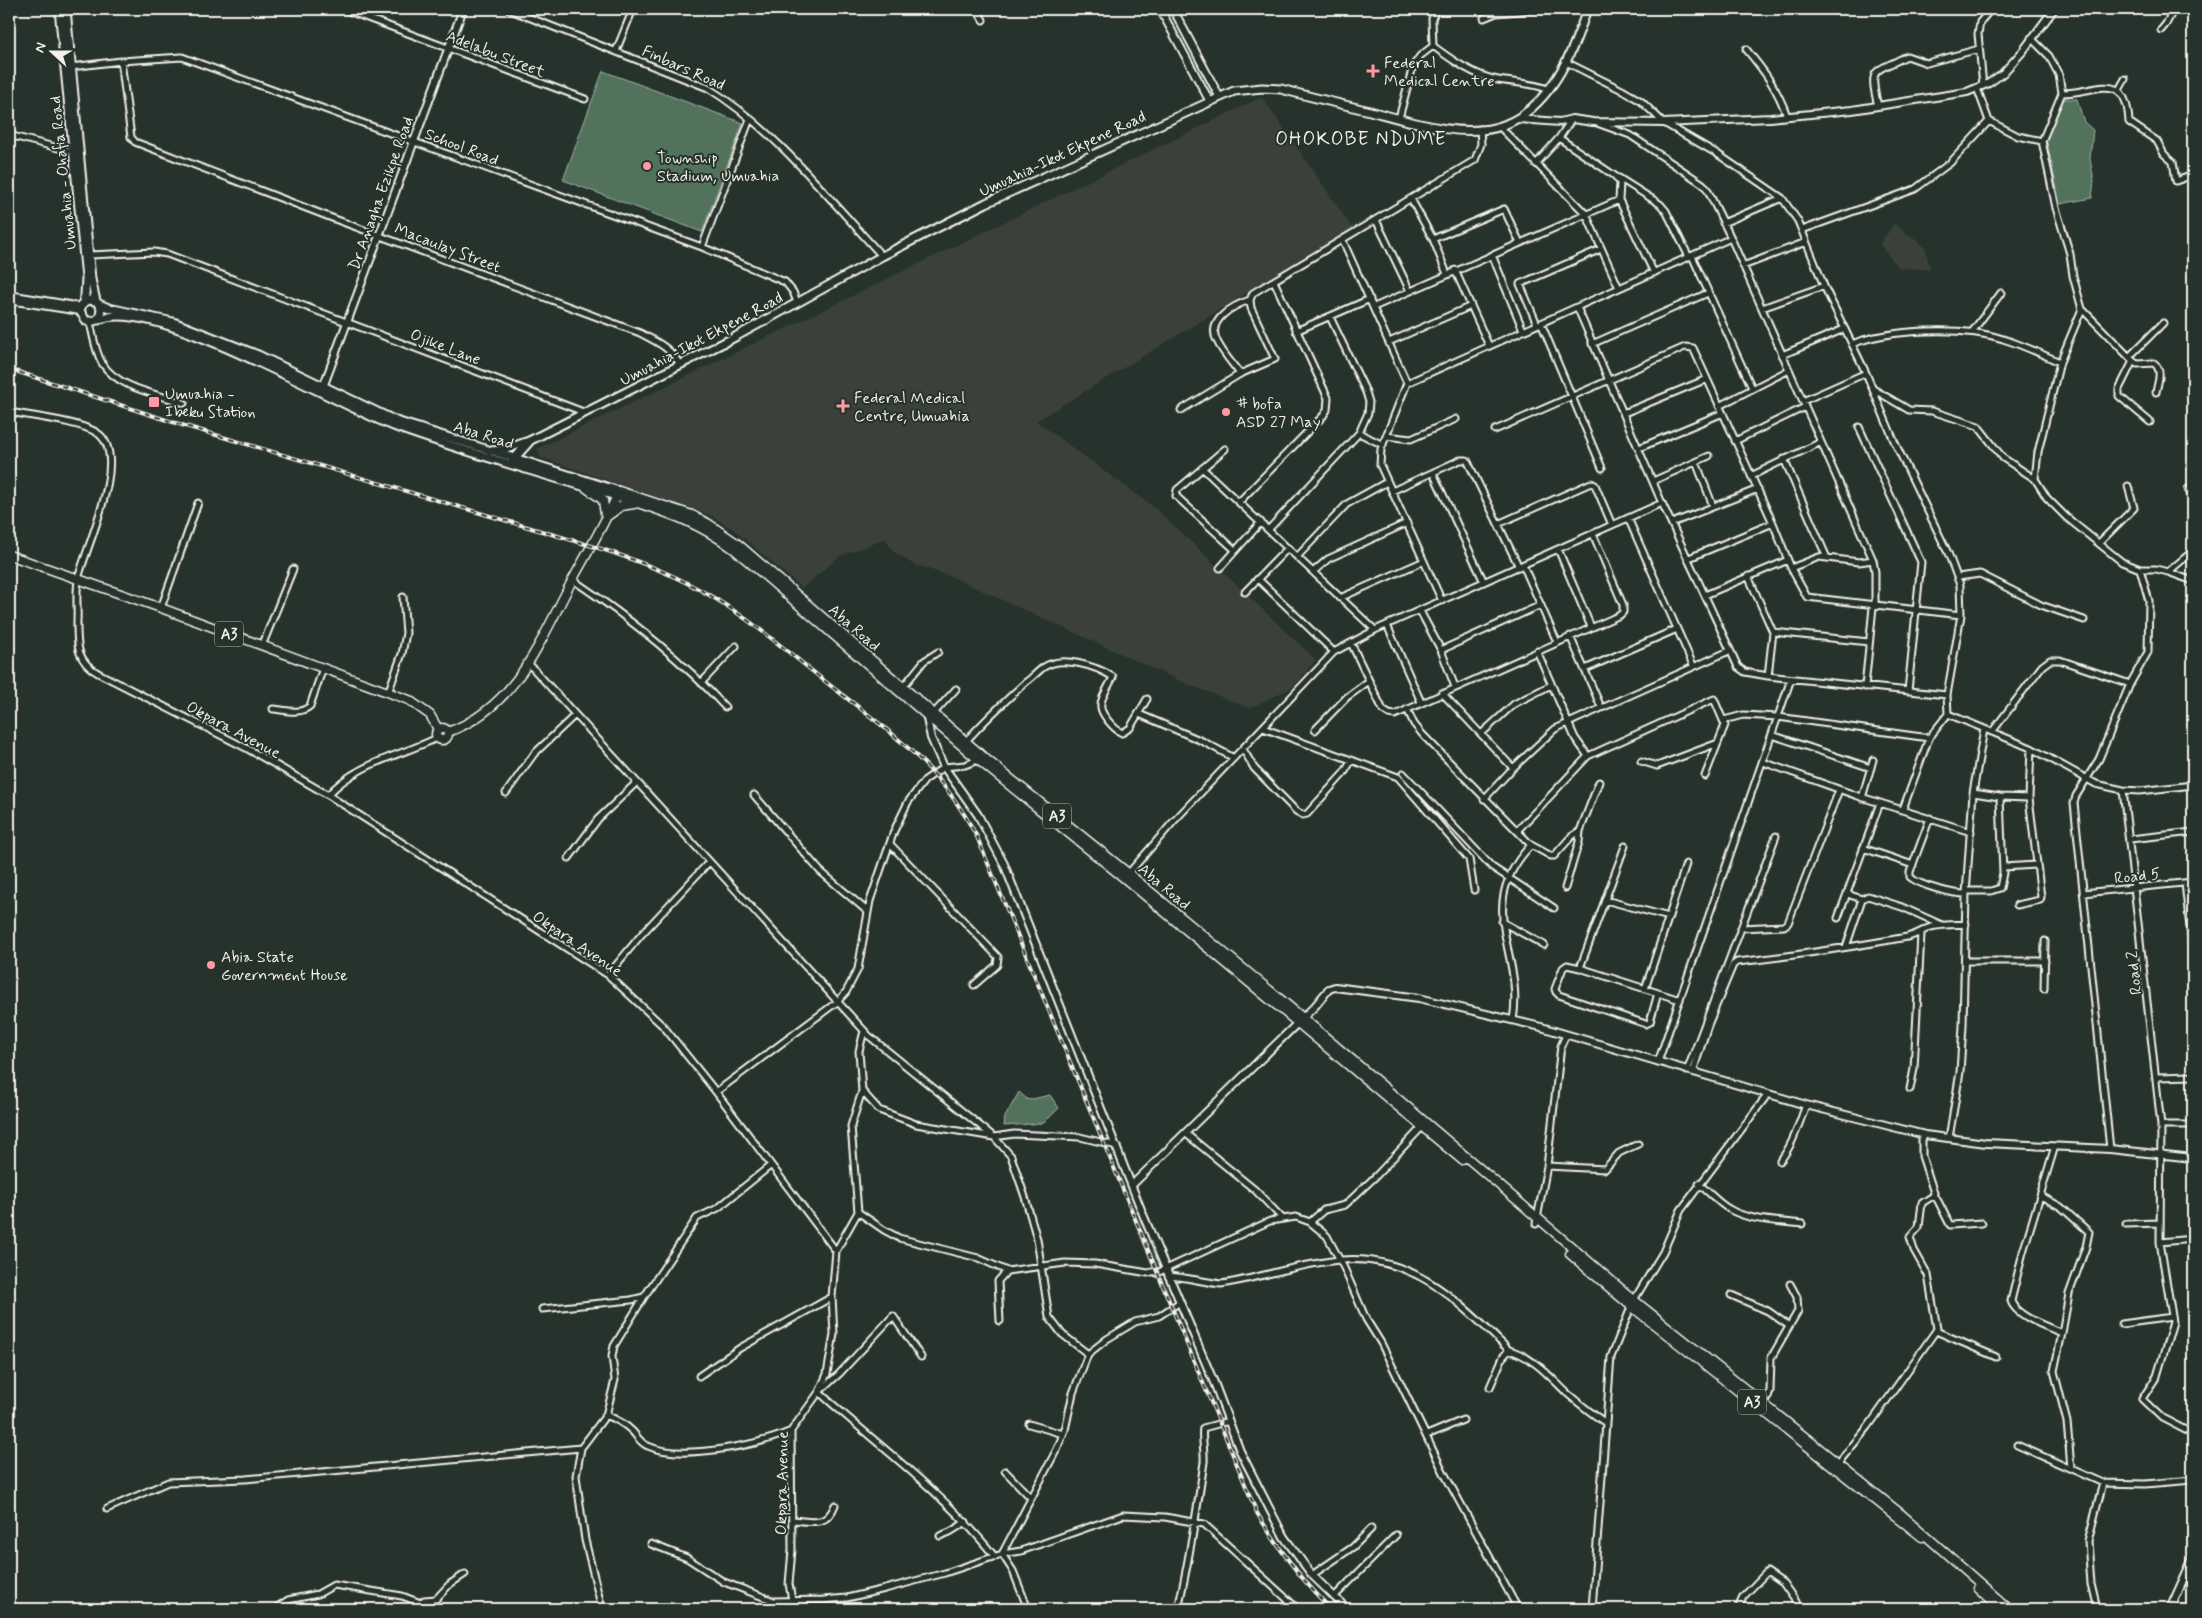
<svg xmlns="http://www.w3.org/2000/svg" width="2202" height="1618" font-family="Mynerve,sans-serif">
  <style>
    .built { fill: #3b413b }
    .green { fill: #52725b; stroke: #a3b2a2 }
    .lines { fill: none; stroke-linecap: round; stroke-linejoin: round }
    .minor-casing { stroke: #f4f1e8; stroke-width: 9 }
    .tertiary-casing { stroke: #f4f1e8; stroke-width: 10 }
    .secondary-casing { stroke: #f4f1e8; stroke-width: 11 }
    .primary-casing { stroke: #f4f1e8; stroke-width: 11 }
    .minor { stroke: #26332d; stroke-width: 5 }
    .tertiary { stroke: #26332d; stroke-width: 6 }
    .secondary { stroke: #26332d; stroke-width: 7 }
    .primary { stroke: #26332d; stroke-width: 8 }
    .rail-casing { stroke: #f4f1e8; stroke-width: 4 }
    .rail { stroke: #26332d; stroke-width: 2; stroke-dasharray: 5.5; stroke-linecap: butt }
    .poi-dot { fill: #ff9aa2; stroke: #26332d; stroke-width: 2 }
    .labels { text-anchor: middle; stroke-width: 4; stroke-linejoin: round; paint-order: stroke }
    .shield { fill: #26332d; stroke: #b6b8b0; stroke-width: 1 }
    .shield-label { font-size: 15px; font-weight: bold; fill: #f4f1e8 }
    .street-label { font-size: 16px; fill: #f4f1e8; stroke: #26332d }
    .poi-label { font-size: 16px; fill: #f4f1e8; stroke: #26332d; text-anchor: start }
    .quarter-label { font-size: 19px; letter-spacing: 1px; fill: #f4f1e8; stroke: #26332d }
  </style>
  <rect width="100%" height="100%" fill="#26332d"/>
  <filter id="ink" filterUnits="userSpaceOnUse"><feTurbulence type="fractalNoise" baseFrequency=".02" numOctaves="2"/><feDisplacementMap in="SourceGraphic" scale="10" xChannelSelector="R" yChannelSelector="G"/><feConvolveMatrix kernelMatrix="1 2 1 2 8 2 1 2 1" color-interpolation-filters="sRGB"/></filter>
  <g filter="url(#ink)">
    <path class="built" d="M1262,97L1353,229L1036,421L1155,508L1316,660L1293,687L1250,708L1187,684L950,576L913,564L894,552L885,539L840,556L802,588L733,529L710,515L540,457L537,449Z
      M1894,224L1925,247L1930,269L1899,268L1880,244Z"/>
    <path class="green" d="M603,71L743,123L702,232L563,180Z
      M2062,99H2077L2084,122L2093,130L2090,159L2094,181L2092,198L2060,204L2046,138Z
      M1019,1092L1028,1100L1050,1095L1059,1108L1044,1123L1004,1126L1005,1117Z"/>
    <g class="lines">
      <defs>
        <path id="minor" d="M343,9L585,99
          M508,9L708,88C775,129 829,199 882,256
          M977,9L983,20
          M1484,18L1496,13L1542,9
          M2161,30L2166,24L2174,9
          M2031,38L2049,56L2059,75L2062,93L2042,141L2056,208L2070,254L2073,276L2082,309L2133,361L2137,364L2154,363C2163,370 2158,382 2156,392
          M1433,46C1452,60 1474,76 1498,80C1516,83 1532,83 1548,89
          M1746,49C1765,72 1777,88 1787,116
          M616,51L633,9
          M121,61L131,137L135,142L332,218L640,333C657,342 671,348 680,365
          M1566,62L1622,90L1641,101L1664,123L1716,153L1782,198L1798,221L1824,286L1866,373L1895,443L1948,553L1960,585L1961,615L1947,695L1948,714L2031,748L2096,784L2123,790L2140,791L2193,785
          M71,67L121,61L182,57L702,247L785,282L793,292L797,302
          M1983,86L1978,34L1980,22L1991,9
          M1977,88L1989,121L2018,136L2042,141
          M2119,90L2125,79
          M2062,93C2097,93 2126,68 2129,122L2157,141L2164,154L2173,162L2176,181L2193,175
          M1878,106C1868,66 1874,73 1907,56L1927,63L1979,49
          M1399,118L1413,66L1420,56L1433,46L1432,19L1436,9
          M1597,123L1630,135L1703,184L1707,189L1731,238L1873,560L1875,572V606L1873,607L1865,687
          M1499,126L1586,214L1619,288
          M9,135L73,152
          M1559,138L1615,176L1620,183L1619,200L1654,273
          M1536,164L1559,138L1572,119
          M1619,178L1660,204L1666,211L1689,257
          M1411,199L1433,239L1447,274
          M1376,220L1410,291
          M1723,223L1782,198
          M1802,230L1915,189L1950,163L1989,121
          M1433,239L1504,209L1520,243
          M1343,241L1407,383L1381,449L1380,465L1442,601
          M702,247L750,119
          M90,255L154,252L167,254L586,413
          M1492,255L1523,330
          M1692,256L1752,388
          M1743,266L1806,242
          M1455,270L1489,346
          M1374,307L1619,200
          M1577,307L1662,503L1738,667L1745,672L1768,676L1947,695
          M1762,308L1824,286
          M90,322C93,335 95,351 102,363C118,389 158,394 184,403
          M1541,323L1602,468
          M1537,324L1520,284L1601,249
          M1296,331L1370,299
          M1972,332L2001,293
          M1389,342L1471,306
          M1592,344L1708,293
          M1852,344C1889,329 1964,326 2003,339C2023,345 2041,354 2060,362
          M1782,355L1844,329
          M2130,356L2163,323
          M2133,361L2119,389V396L2150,422
          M1240,374C1232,363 1222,352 1217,341C1206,320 1234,305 1250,300
          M1407,383L1731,238
          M1873,389L1909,410L1932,411L1978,426L2003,458L2035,479L2047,498L2066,517L2122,562L2140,569H2156L2168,572L2193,581
          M1803,401L1866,373
          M1719,406L1789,370
          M1181,410L1240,374L1275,359L1251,308L1250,300L1253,293L1475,160L1481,144L1480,129
          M9,412C30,416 85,422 100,435C128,460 87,544 79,576C75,589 78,607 77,621C77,644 76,661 98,673L248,749L328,795L608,975L664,1027L716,1092L836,1251L832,1297L834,1334L827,1374L819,1392L791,1431L792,1550L789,1584L792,1600L784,1609
          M1624,413L1707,379
          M1859,427L1921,562L1908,691
          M1495,430L1685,347L1693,348L1773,523L1791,568L1807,597L1961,615
          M1359,433L1383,445
          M1386,436L1411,439L1456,419
          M1735,441L1805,407
          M1639,448L1723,413
          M1225,449L1177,490L1176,496L1235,550
          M1784,459L1827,558
          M1696,462L1713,506
          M1202,468L1375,630
          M1433,473L1484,582
          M1751,476L1821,442
          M2035,479L2038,452L2060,362L2082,309
          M1653,481L1709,456
          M2188,489L2193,500
          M1392,491L1460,460H1467L1519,567
          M1239,502L1323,416L1327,410L1328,398L1274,281
          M1628,518L1693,665
          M1672,523L1758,489
          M1498,524L1591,483L1595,485L1612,525
          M1269,529L1359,433L1368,413L1369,402L1366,392L1330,317
          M2099,543L2134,508L2128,486
          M1558,549L1591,627
          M1297,557L1347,504L1387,482
          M1689,558L1773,523
          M1523,565L1557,642
          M1220,568L1261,522
          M1791,568L1819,557L1859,562L1873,560
          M1313,572L1328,559L1407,523
          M2168,572L2193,551
          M1748,576L1773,632L1768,676
          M1958,577L1980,574L2041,605L2084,620
          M1258,579L1334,652
          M573,580C628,617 680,658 725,707
          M1245,592L1288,548
          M1705,595L1788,560
          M1340,598L1424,561
          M161,608L198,503
          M1420,611L1441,650L1455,687
          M1387,625L1421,702
          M1773,632L1869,642
          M1570,636L1601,707
          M1351,643L1383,710L1389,714L1395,715L1620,615L1623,612V605L1593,534
          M262,646L293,569
          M1441,650L1541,605
          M1537,651L1575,738L1588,756
          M529,664L869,1036L994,1137L1011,1156L1025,1197L1037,1239L1049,1317L1062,1334L1088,1354L1073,1393L1065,1430L1057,1449L1002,1554L1013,1571L1028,1609
          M1585,669L1677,629
          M702,682L736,646
          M903,687L924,661L938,652
          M388,693L402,654L406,633L403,597
          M1442,693L1513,768
          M273,709C285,710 300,715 310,706L323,668
          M1407,709L1414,724L1423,735L1531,845L1551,856H1554L1571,837L1580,831L1599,782
          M934,713L956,689
          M1139,714L1202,741L1234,758
          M1724,720L1743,715L1778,717L1929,738
          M1263,728L1398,777L1469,859L1474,890
          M1315,730L1347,697L1369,681
          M1992,732L2042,666L2050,660H2060L2130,684
          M1481,734L1514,704L1551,685
          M1772,735L1871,768
          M966,741C985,720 1005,701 1026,682C1032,678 1038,671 1044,667C1062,655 1096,666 1113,677C1110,684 1101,698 1101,704C1099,713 1114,729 1122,733L1130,728L1147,699
          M1243,749L1254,768L1296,811L1303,815L1307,814L1344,773L1352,760
          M1641,761L1657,766L1718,743
          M1763,762L1855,795L1971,832
          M1403,773L1492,867L1554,908
          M2123,790L2161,1125L2160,1242L2173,1322L2157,1376L2142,1399L2162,1418L2193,1434
          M506,793L534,754L575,715
          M1973,793L2000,797L2029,798
          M328,795C356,763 400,756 437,738
          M754,795L820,871L867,911
          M1862,798L1873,760
          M1484,799L1513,768L1555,729L1729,651
          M1903,809L1929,738L1948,714
          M1930,818L1910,872V877C1920,886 1953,894 1966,894
          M1517,831L1588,756L1714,699L1725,725L1705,776
          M2130,839L2193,832
          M890,844L998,957L997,965L974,985
          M1863,848L1913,865
          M569,858L598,819L636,783
          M2003,867L2036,865
          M1128,874L1174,821L1334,652L1375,630L1662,503
          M2185,883L2193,956
          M1565,888L1579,842L1580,831
          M1966,891H1991L2000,888L2003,873L2000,797
          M2083,893L2193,882
          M1847,894L1862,899
          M1605,900L1669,917
          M2017,905L2040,900L2041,897L2029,798L2031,748
          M1838,918L1880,803
          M1502,922L1544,945
          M1741,928L1784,926L1788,923L1839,790
          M1846,947L1862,899L1868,896L1902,907L1942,925
          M1965,961H2045
          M1580,968L1625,846
          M608,975L641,935L709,862
          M1645,989L1686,864
          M2044,989L2045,941
          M1658,993L1650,1022L1646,1024L1559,995L1556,992L1555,989L1563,968L1567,965L1580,968L1680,1000
          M1513,1020C1525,953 1472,908 1531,845
          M1658,1062L1791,679
          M1687,1071L1776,836
          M1693,1072L1708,1025L1733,965L1737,962C1794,956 1851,947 1907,937C1916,935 1921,932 1928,928C1940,924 1954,925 1966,924
          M2157,1077L2193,1076
          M1910,1089L1914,1069L1921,934
          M862,1091L879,1110L916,1124L994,1137L1014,1134L1080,1137L1117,1146
          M716,1092L837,1002L846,992L858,969L870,901L894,831L908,802L925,780L944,767L965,765L978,760
          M2161,1125H2193
          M1185,1133L1255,1190L1282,1218
          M1949,1138L1960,1072L1963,1026L1966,894L1973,793L1984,729
          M2055,1146L2023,1252L2011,1301C2015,1316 2048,1327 2062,1333L2054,1371L2067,1422L2071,1468
          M2110,1149L2074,803L2076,796L2099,759L2130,684L2148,652L2149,601L2140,569
          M1780,1161C1793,1145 1799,1123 1806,1105
          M1547,1166L1605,1169L1619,1153L1638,1144
          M1699,1184C1709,1192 1718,1203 1729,1209C1749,1221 1779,1221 1802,1224
          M1933,1196L1937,1199L1950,1225L1982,1223
          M2041,1196L2061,1207L2089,1232L2086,1247L2069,1294L2062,1333
          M858,1212L884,1230L899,1238L978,1258L1007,1271L1065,1263L1095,1264L1148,1273L1156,1271L1157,1273L1270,1221L1296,1217L1310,1222L1324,1210L1345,1205L1376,1176L1422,1127
          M1310,1222L1327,1236L1344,1268L1366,1319L1381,1343L1444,1473L1518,1609
          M1536,1224L1547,1166L1561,1046L1566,1035
          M2126,1224L2160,1223
          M2160,1242L2193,1239
          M836,1251L858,1212L851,1126L862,1091L859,1051L864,1031
          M1168,1276C1186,1277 1203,1282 1221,1284C1261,1278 1300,1263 1341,1260C1415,1254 1460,1303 1509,1350C1534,1357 1550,1377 1568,1394C1580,1404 1592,1414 1606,1423
          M1731,1295L1768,1311L1789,1326
          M542,1309L631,1300L644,1297L697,1218L718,1208L770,1166
          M1000,1321L998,1281L1007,1271
          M2122,1324L2172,1317
          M1936,1331L1996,1357
          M1088,1354L1107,1339L1135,1322L1159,1316L1180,1302
          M921,1357L893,1316L839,1374L819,1392C878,1446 945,1493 995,1557
          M699,1376L740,1348L832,1297
          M1490,1387L1503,1357L1509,1350
          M1765,1405L1770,1391L1771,1358L1798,1311L1797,1297L1790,1284
          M606,1415C616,1419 624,1423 632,1431C638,1437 640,1443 648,1446C680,1461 759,1445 791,1431
          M1029,1424L1063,1434
          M1427,1435L1463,1420
          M2017,1445L2103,1483L2145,1484L2193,1480
          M581,1448L576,1476L585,1540L602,1609
          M1838,1463L1868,1427L1937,1329L1928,1275L1914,1250L1910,1237L1919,1227L1922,1203L1933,1196L1934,1193L1922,1156V1134
          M1005,1471L1031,1498
          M107,1509L168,1482L245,1479L581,1448L606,1415L615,1380L612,1356L614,1346L644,1297
          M792,1520C812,1521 826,1528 835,1505
          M940,1536L950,1532L966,1522
          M651,1544L687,1558L724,1582L774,1601L823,1600L847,1598L885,1589L945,1573L1002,1554L1021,1551L1123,1515L1165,1517L1204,1524L1298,1609
          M1312,1575L1353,1547L1371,1529
          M1334,1597L1396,1535
          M420,1604L424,1600L436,1599L450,1584L465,1574
          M274,1609L288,1600L318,1594L334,1585L402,1596L418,1602L427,1609
          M1178,1609C1189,1560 1197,1511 1204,1462C1205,1450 1201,1437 1203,1428L1229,1421
          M1592,1609L1611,1357L1634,1300L1663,1252L1681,1210L1768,1094
          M1738,1609L1743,1597L1767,1572L1783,1583L1801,1609
          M2097,1609L2091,1584L2088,1541L2103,1483"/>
        <path id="tertiary" d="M1160,9L1209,100
          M1173,9L1219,96
          M1517,119L1560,122L1572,119L1593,122L1664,123L1770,118L1852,110L1967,92L1989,83L2003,73L2023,51L2054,9
          M9,295L81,307
          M9,300L80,311
          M322,390L463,9
          M926,714L931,738L944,767L978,815L1004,864L1144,1217L1215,1385L1240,1451L1284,1537L1312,1575L1347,1609
          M1132,1185L1315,1006L1329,989L1335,987L1419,998L1541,1027L1806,1105L1925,1135L1986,1143L2110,1149L2193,1158
          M2170,1609L2193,1558"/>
        <path id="secondary" d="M59,9L86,278L85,295L80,311L86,321H94L100,317L101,307L96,301L89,300L82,304
          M66,9L91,279L96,301
          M99,304L109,308L173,322L258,355L396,421L619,491
          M98,320C151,294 337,406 396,427C468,453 543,474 616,496
          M490,451L503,450L529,441L735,337L882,256L986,203L1234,91L1262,88L1281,89C1311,97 1340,104 1370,111C1408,121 1465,140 1504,125C1550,107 1573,53 1587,9
          M513,460L529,442"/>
        <path id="primary" d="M585,487L603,500L605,515
          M616,496C662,511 695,520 734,549L982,763L1124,878L1462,1160
          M609,515L621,506L634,504
          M9,555L161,608L409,700L430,715L438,729
          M436 734a6 6 0 1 1 12 0a6 6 0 1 1-12 0Z
          M448,732C517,707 541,639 573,579C589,550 606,521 619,491L692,515L709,524L738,544L986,759L1128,873L1303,1018L1634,1300L1900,1513L2009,1609
          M1570,1254L1631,1306L1922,1537
          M1978,1588L2000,1609"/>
      </defs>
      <use href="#minor" class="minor-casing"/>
      <use href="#tertiary" class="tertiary-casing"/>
      <use href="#secondary" class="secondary-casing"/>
      <use href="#primary" class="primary-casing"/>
      <use href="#minor" class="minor"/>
      <use href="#tertiary" class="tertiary"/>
      <use href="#secondary" class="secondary"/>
      <use href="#primary" class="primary"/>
      <defs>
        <path id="rail" d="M9,369L182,425L592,546C624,556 656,567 687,583C740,609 785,650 831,686C892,733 941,767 977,837L1257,1513C1278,1548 1302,1581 1331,1609"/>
      </defs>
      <use href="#rail" class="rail-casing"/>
      <use href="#rail" class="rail"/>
    </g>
  </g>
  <g class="poi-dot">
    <path d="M1370.5 63.5h5v5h5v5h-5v5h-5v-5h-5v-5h5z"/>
    <circle cx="647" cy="166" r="5"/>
    <rect x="148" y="396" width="12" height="12" rx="2.5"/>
    <path d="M840.5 398.5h5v5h5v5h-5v5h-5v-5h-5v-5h5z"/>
    <circle cx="1226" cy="412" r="5"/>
    <circle cx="211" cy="965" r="5"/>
  </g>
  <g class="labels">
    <g class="shield">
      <rect x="215" y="621.5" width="28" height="25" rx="4"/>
      <rect x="1043" y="803.5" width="28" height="25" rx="4"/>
      <rect x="1738" y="1389.5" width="28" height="25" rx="4"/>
    </g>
    <g class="shield-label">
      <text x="229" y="639">A3</text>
      <text x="1057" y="821">A3</text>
      <text x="1752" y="1407">A3</text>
    </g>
    <g class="street-label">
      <text transform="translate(496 53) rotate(21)" y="6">Adelabu Street</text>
      <text transform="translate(684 67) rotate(24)" y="6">Finbars Road</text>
      <text transform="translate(462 146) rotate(21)" y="6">School Road</text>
      <text transform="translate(1062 153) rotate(-25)" y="6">Umuahia-Ikot Ekpene Road</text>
      <text transform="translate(62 173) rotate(-96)" y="6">Umuahia - Ohafia Road</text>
      <text transform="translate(380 193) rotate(-70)" y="6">Dr Anagha Ezikpe Road</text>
      <text transform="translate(448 247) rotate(21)" y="6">Macaulay Street</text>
      <text transform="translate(701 338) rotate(-28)" y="6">Umuahia-Ikot Ekpene Road</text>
      <text transform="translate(446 346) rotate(21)" y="6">Ojike Lane</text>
      <text transform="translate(484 434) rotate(17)" y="6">Aba Road</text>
      <text transform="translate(855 627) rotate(41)" y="6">Aba Road</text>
      <text transform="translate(234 729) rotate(28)" y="6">Okpara Avenue</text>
      <text transform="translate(2137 875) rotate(-6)" y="6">Road 5</text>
      <text transform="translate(1165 886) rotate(40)" y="6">Aba Road</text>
      <text transform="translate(578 943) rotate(34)" y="6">Okpara Avenue</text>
      <text transform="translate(2133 973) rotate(-96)" y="6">Road 2</text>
      <text transform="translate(781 1483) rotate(-89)" y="6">Okpara Avenue</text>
    </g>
    <g class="poi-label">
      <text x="1384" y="68">Federal<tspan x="1384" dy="18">Medical Centre</tspan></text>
      <text x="657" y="163">Township<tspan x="657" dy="18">Stadium, Umuahia</tspan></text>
      <text x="165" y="399">Umuahia -<tspan x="165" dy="18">Ibeku Station</tspan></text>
      <text x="854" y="403">Federal Medical<tspan x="854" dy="18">Centre, Umuahia</tspan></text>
      <text x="1236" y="409"># bofa<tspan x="1236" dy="18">ASD 27 May</tspan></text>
      <text x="221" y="962">Abia State<tspan x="221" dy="18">Government House</tspan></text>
    </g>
    <g class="quarter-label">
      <text x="1361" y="145">OHOKOBE NDUME</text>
    </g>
  </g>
  <rect width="2202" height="1618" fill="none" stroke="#26332d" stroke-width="30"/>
  <rect x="15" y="15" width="2172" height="1588" fill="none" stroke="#f4f1e8" stroke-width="2" filter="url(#ink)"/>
  <g transform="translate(52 52) rotate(291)" stroke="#26332d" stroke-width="4" paint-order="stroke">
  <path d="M0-4L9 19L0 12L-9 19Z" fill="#f4f1e8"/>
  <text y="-8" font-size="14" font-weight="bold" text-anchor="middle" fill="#f4f1e8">N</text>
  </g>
</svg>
